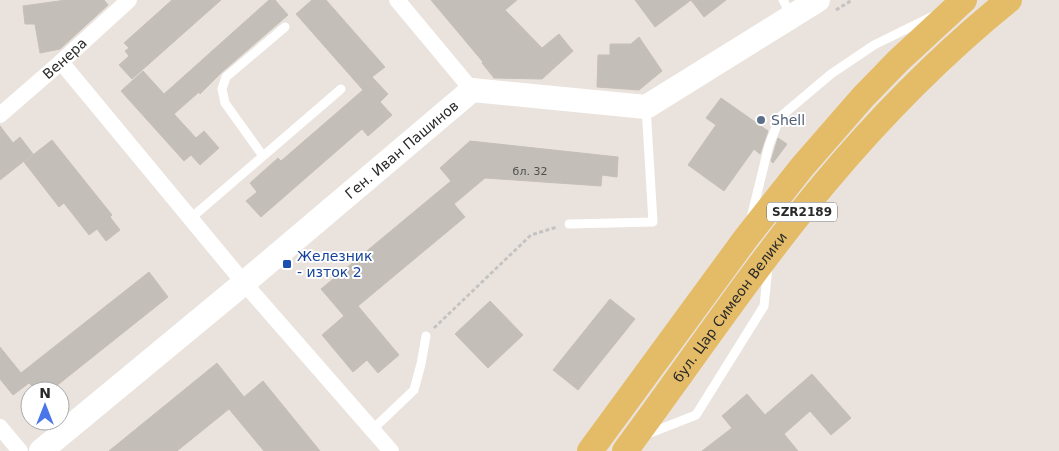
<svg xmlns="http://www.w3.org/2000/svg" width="1059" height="451" font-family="'DejaVu Sans',sans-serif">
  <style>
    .building { fill: #c3beb8; stroke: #c5bfb6 }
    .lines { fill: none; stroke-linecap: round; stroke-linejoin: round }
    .path { stroke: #c3c3c3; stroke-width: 3; stroke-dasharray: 4 2.5; stroke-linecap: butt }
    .lane { stroke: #fff; stroke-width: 9 }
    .street { stroke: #fff; stroke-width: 16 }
    .secondary { stroke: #fff; stroke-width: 24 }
    .primary { stroke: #e4bc68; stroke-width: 26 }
    .service-dot { fill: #5c6f8a; stroke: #fff; stroke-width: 2 }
    .transit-dot { fill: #1a4fb4; stroke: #fff; stroke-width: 2 }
    .labels { text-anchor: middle; stroke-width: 4; stroke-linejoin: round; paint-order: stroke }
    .number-label { font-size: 11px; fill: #504e4d }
    .shield { fill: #fff; stroke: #696969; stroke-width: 1 }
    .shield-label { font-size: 12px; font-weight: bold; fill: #292929 }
    .street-label { font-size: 14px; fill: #292929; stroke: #fff }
    .service-label { font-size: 14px; fill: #4e5e75; stroke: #fff; text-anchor: start }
    .transit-label { font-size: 14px; fill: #164399; stroke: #fff; text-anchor: start }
  </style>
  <rect width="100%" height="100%" fill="#eae3dd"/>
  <path class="building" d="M66,0H104L108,5L60,49L40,53L35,24H25L23,6Z
    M172,0H221L132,79L119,65L129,56L125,51L129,48L124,43Z
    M269,0H275L288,15L222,72L200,94L199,92L174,114L196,138L204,131L219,148L200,165L191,155L184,161L121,91L143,71L164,94Z
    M312,0H326L385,67L372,77L388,94L380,102L392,115L368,136L362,129L261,217L246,201L257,192L250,183L278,158L281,161L363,90L296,14Z
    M431,0H517L505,10L542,48L559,34L573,51L542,79L494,78L482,63L483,62Z
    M635,0H726L704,17L691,0L655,27Z
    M639,37L662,71L639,90L597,87L598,55H610V44H631Z
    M721,98L768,131L760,154L754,149L724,191L688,165L716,125L706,118Z
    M0,126L13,143L20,137L33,154L0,180Z
    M778,138L787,144L773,163L771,161Z
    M52,140L112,215L110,217L120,230L106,241L97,229L89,235L64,203L59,207L24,162Z
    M470,141L618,157L617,177L602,175L601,186L485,178L454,204L465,217L358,306L399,355L378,373L367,360L353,372L322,335L344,316L321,289L451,181L440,168Z
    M149,272L168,297L50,391H36L21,373Z
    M610,299L635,319L578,390L553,370Z
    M490,301L523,335L488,368L455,334Z
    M0,347L29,383L13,395L0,379Z
    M217,363L244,397L263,381L320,451H264L229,409L177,451H109Z
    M812,374L851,418L831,435L810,411L784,434L798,451H702L732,428L722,416L747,394L765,415Z"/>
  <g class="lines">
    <path class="path" d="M836,10L852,0
      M434,328L531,235L557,227"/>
    <path class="lane" d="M783,0L791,15
      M263,156L225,103L222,89L226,77L285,27
      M191,218L341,89
      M751,218L769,145L780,117L831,74L874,45L933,16
      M569,224L653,222L646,107
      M372,430L414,390L421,364L426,336
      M645,435L696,415L764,306L768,267"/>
    <g class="street">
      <path d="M397,0L472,90"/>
      <path d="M61,62L244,283L391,451"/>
      <path id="s1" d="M0,115L61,62L129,0"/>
      <path d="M0,427L20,451"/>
    </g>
    <path class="secondary" id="s2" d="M41,451L244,283L472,90L646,107L818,0"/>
    <g class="primary">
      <path d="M590,451L746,238L802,167L863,97L898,61L964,0"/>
      <path id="s3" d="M625,451C691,362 753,269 824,184C880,117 941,55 1009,0"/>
    </g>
  </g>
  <circle class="service-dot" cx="761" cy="120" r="5"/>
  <rect class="transit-dot" x="282" y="259" width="10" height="10" rx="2.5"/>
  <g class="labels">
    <g class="number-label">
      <text x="530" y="175">бл. 32</text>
    </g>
    <rect class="shield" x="767" y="202.5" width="70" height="19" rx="4"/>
    <g class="shield-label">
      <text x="802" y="216">SZR2189</text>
    </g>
    <g class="street-label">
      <text dy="5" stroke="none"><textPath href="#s1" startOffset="86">Венера</textPath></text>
      <text dy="5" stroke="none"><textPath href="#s2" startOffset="470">Ген. Иван Пашинов</textPath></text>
      <text dy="5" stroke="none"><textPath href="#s3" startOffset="178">бул. Цар Симеон Велики</textPath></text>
    </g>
    <g class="service-label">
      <text x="771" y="125">Shell</text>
    </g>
    <g class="transit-label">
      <text x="297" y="261">Железник<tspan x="297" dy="16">- изток 2</tspan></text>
    </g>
  </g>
  <g transform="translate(45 406)"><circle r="24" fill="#ffffff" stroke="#a9a9a9"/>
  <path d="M0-4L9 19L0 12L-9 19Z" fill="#4a76ea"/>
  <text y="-8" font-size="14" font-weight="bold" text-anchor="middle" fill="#292929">N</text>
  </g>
</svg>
